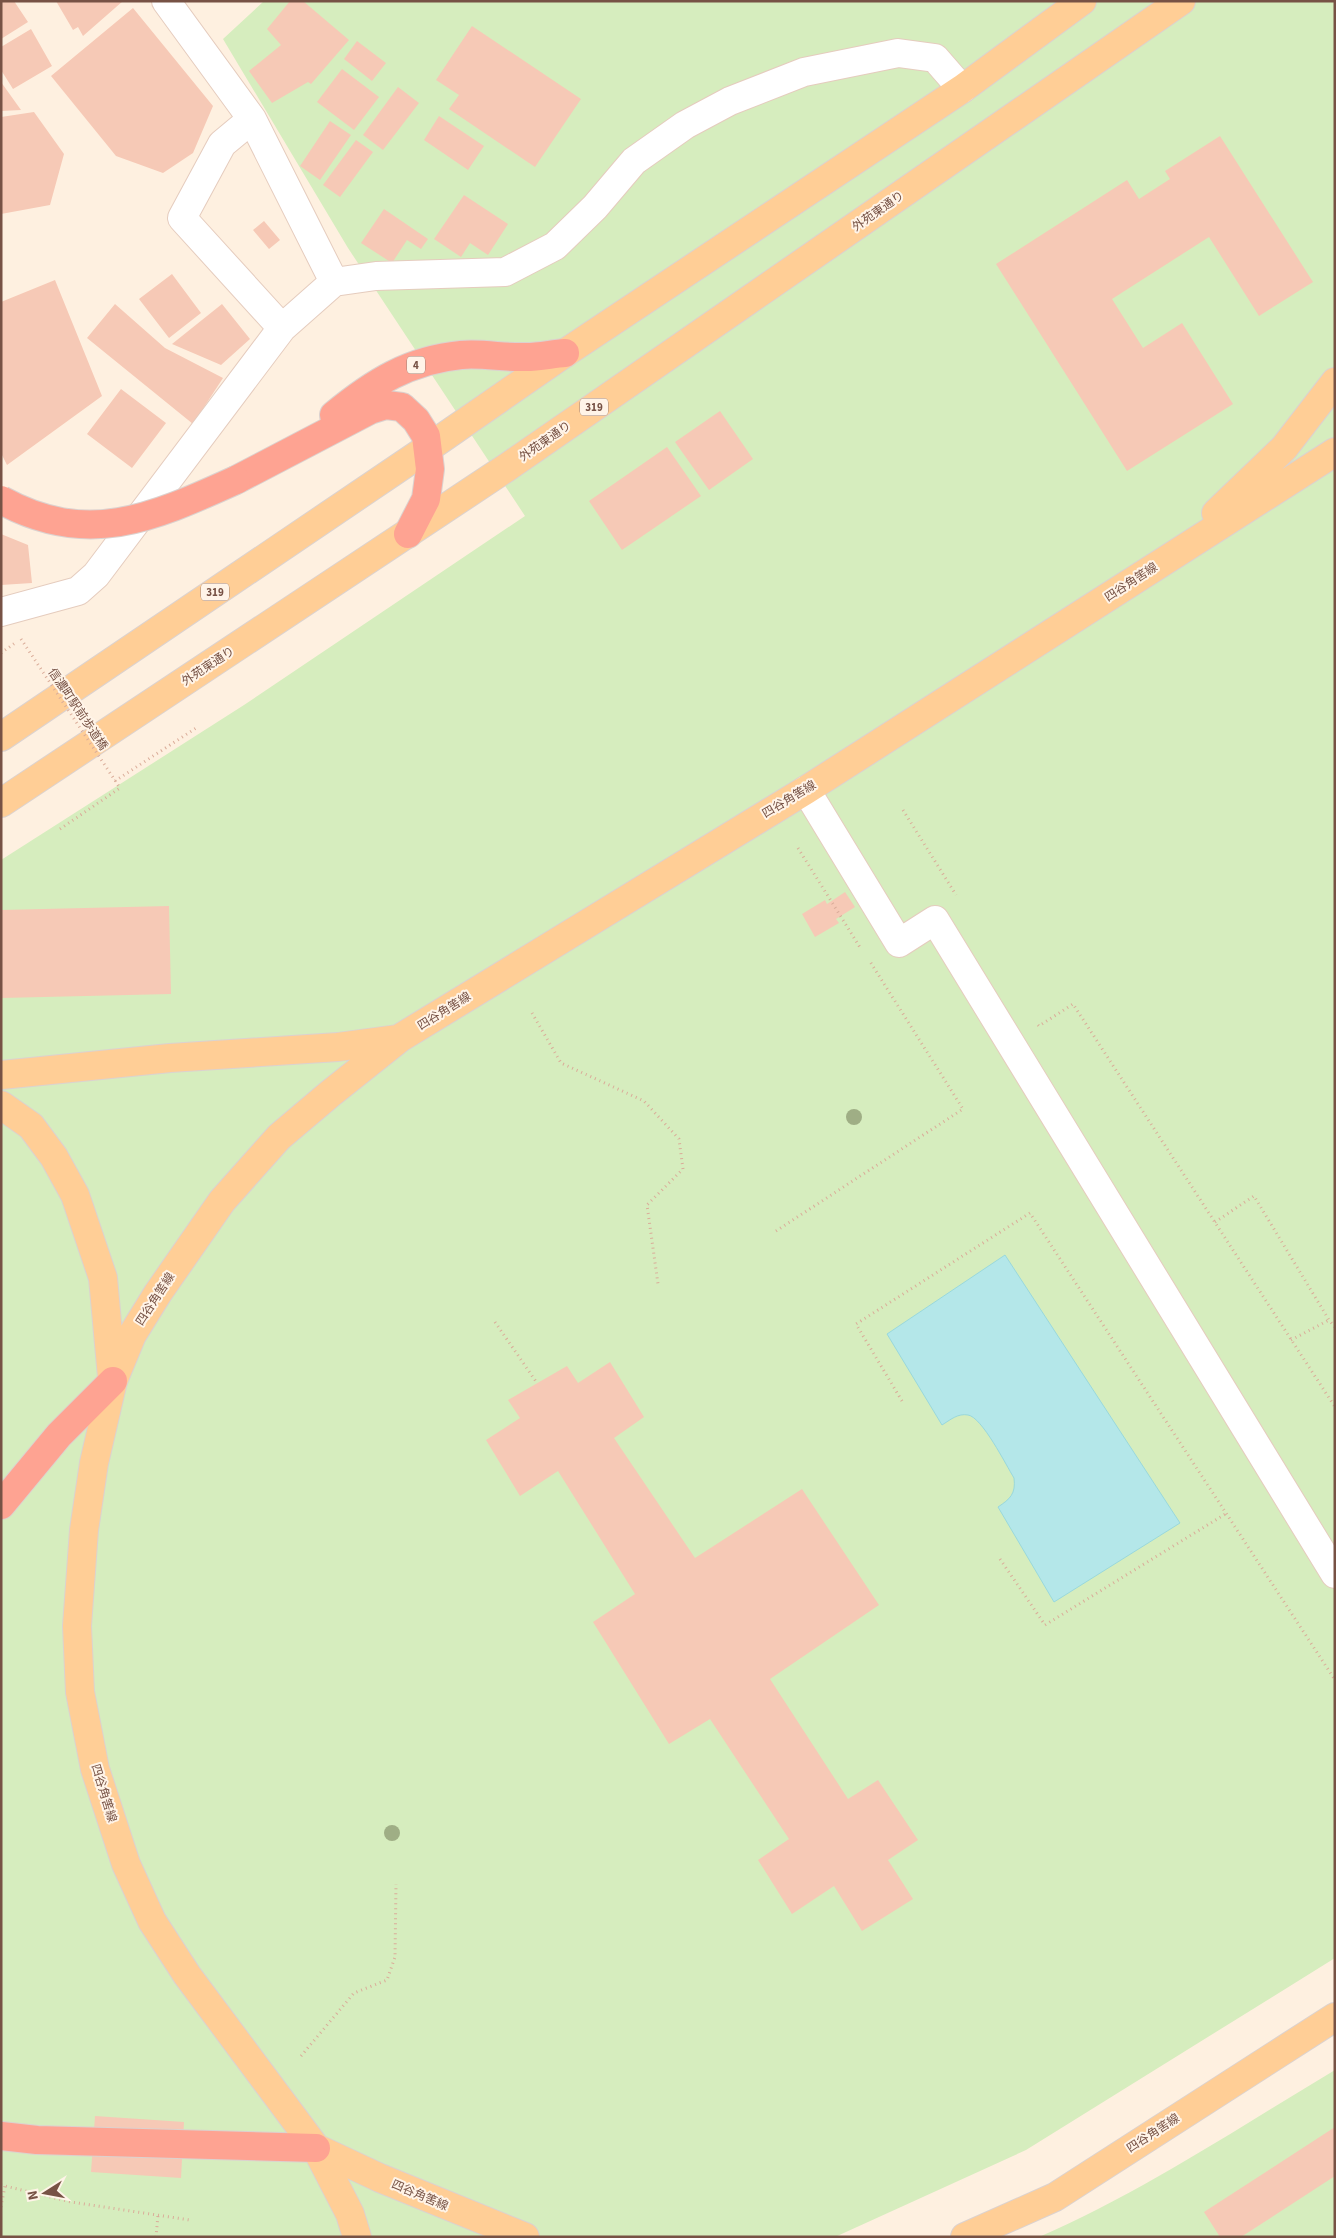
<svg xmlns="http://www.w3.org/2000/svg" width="1336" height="2238" font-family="'Source Sans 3','Noto Sans JP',sans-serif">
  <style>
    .green { fill: #d6edbe }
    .water { fill: #b4e7e9; stroke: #99d8dc }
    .building { fill: #f6c9b6 }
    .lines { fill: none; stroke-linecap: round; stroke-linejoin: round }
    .minor-casing { stroke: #e5ccbe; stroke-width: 30 }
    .major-casing { stroke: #dcd2cf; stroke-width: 30 }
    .highway-casing { stroke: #dcd2cf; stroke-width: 30 }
    .path { stroke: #daac99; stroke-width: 3; stroke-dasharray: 1 4; stroke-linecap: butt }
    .minor { stroke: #fff; stroke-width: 28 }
    .major { stroke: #ffce96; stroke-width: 28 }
    .highway { stroke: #fea392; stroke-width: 28 }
    .highway-bridge-casing { stroke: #dcd2cf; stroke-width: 30; stroke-linecap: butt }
    .path-bridge { stroke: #daac99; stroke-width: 3; stroke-dasharray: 1 4; stroke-linecap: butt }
    .highway-bridge { stroke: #fea392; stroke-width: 28 }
    .tree { fill: #9fae85 }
    .labels { text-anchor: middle; stroke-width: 4; stroke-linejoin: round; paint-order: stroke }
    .shield { fill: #fff4e8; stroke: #a08376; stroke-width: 1 }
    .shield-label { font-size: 11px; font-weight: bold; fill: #775245 }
    .street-label { font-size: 12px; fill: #775245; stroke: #fff4e8 }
  </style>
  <rect width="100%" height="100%" fill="#fef0e0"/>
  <path class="green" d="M264,1H1335V1958L1026,2150L835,2237H1V860L244,705L525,516L348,248L223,39Z
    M1335,2070V2237H1039C1143,2192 1238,2128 1335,2070Z"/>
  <path class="water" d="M1005,1255L1180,1523L1054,1602L998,1507C1010,1499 1016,1494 1014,1478C1006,1465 982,1417 968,1415C958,1413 950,1420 942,1425L887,1334Z"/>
  <path class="building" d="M1,1H14L28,22L1,39Z
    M56,1H123L83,36L78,27L73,30Z
    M290,1H303L349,40L311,84L308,82L272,103L249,71L281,45L267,29Z
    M133,8L213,106L193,153L163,173L116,156L51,76Z
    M472,26L581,99L535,167L449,109L459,95L436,80Z
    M31,29L52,66L13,89L1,70V47Z
    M357,41L386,63L372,81L344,59Z
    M342,69L379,97L354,130L317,102Z
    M1,82L21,110L1,111Z
    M398,87L419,103L383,150L363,135Z
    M34,112L64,154L50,205L1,214V117Z
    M439,116L484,146L468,170L424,140Z
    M330,121L351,135L320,180L300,166Z
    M1220,136L1313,282L1259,316L1209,237L1112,299L1143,348L1182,323L1233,404L1127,471L996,264L1127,180L1139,199L1170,179L1165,171Z
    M356,140L373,152L340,197L323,185Z
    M464,195L508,224L488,255L470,243L461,257L434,239Z
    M384,209L428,239L421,249L407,240L392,263L361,243Z
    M264,221L280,240L269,249L253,230Z
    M172,274L201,313L169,338L139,299Z
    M55,280L102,396L7,465L1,453V302Z
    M115,304L165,348L223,378L193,424L87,338Z
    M222,304L250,339L221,365L172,344Z
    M121,389L166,423L132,468L87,434Z
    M720,411L753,459L709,490L675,442Z
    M667,447L701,496L622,550L589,501Z
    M1,534L28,545L32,583L1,585Z
    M845,892L855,907L836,919L839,923L815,937L802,914L825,900L827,904Z
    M169,906L171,994L1,998V910Z
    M610,1362L644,1417L614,1438L695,1558L802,1489L879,1605L770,1679L848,1799L878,1780L918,1840L888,1860L913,1899L862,1931L834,1886L792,1914L758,1860L789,1839L710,1719L669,1744L593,1622L635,1594L558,1471L520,1496L486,1440L520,1418L508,1400L567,1366L578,1383Z
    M95,2116L184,2122L181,2178L91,2172Z
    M1335,2127V2176L1241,2237H1220L1204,2212Z"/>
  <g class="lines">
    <defs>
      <path id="minor" d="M166,1L252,119L334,282
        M252,119L222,144L182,218L282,328
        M1,612L78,591L96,575L282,328L334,282L376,276L505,272L555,246L595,207L634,161L685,125L730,101L804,72L898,53L935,58L962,89
        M806,790L899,943L935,920L1335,1574"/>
      <path id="major" d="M1216,513L1284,448L1335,382
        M1,737L428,448L565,353L962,89L1082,1
        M1,803L506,468L1181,1
        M1,1075L170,1058L338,1047L398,1039
        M1,1105L31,1126L54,1157L75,1195L103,1278L112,1377
        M316,2148L350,2214L357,2237
        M525,2237L380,2178L316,2148L187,1975L152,1921L126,1864L95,1769L80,1692L77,1626L84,1530L94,1463L113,1381L132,1335L158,1293L222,1201L279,1137L331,1093L400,1038L806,790L1335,452
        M965,2237L1055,2197L1335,2017"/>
      <path id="highway" d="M334,415C373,383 409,360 461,355C483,353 505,358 526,357C539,357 552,354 565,353
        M236,480L370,410L386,405L402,407L416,420L426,436L430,469L426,499L408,534
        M1,1505L59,1435L113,1381
        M1,2136L37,2140L316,2148"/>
    </defs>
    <use href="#minor" class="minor-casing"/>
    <use href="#major" class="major-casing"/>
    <use href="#highway" class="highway-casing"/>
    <path class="path" d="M1,653L15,643
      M115,781L196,728
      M903,810L956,895
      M60,829L120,788
      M798,848L861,949
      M532,1013L561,1063L644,1101L679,1139L683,1169L647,1205L658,1284
      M1038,1025L1039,1026L1073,1004L1335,1407
      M1215,1222L1254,1196L1329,1320L1335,1327
      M776,1231L963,1109L869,960
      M495,1322L537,1383
      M1291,1340L1329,1320
      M902,1401L856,1324L1030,1213L1335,1680
      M1000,1559L1045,1625L1227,1513
      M301,2056L354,1993L387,1980L395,1957L396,1884
      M1,2185L71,2202L190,2220
      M1,2207L5,2186
      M156,2237L158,2215"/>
    <use href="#minor" class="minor"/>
    <use href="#major" class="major"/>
    <use href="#highway" class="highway"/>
    <defs>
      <path id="highway-bridge" d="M1,500C88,548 154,517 236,480"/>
    </defs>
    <use href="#highway-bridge" class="highway-bridge-casing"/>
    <path class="path-bridge" d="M21,639L120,788"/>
    <use href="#highway-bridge" class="highway-bridge"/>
  </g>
  <g class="tree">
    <circle cx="854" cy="1117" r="8"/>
    <circle cx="392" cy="1833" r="8"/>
  </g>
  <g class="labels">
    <g class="shield">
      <rect x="407" y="356.5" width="18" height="17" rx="4"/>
      <rect x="580" y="398.5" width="28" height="17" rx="4"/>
      <rect x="201" y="583.5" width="28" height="17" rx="4"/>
    </g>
    <g class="shield-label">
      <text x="416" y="369">4</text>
      <text x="594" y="411">319</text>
      <text x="215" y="596">319</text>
    </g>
    <g class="street-label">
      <text transform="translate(878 211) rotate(-35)" y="4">外苑東通り</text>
      <text transform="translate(545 441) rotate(-35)" y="4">外苑東通り</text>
      <text transform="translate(1131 582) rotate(-33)" y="4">四谷角筈線</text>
      <text transform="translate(208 666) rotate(-33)" y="4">外苑東通り</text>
      <text transform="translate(78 709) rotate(56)" y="4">信濃町駅前歩道橋</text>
      <text transform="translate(789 799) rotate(-31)" y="4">四谷角筈線</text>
      <text transform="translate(444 1011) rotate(-32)" y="4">四谷角筈線</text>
      <text transform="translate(155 1299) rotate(-57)" y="4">四谷角筈線</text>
      <text transform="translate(104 1793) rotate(73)" y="4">四谷角筈線</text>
      <text transform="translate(1153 2133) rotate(-33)" y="4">四谷角筈線</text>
      <text transform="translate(420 2195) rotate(23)" y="4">四谷角筈線</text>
    </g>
  </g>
  <rect width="1336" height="2238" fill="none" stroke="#775245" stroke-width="5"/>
  <g transform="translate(45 2193) rotate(259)" stroke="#fff4e8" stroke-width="4" paint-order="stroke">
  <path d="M0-4L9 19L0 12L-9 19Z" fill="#775245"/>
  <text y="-8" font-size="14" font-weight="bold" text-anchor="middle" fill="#775245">N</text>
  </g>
</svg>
